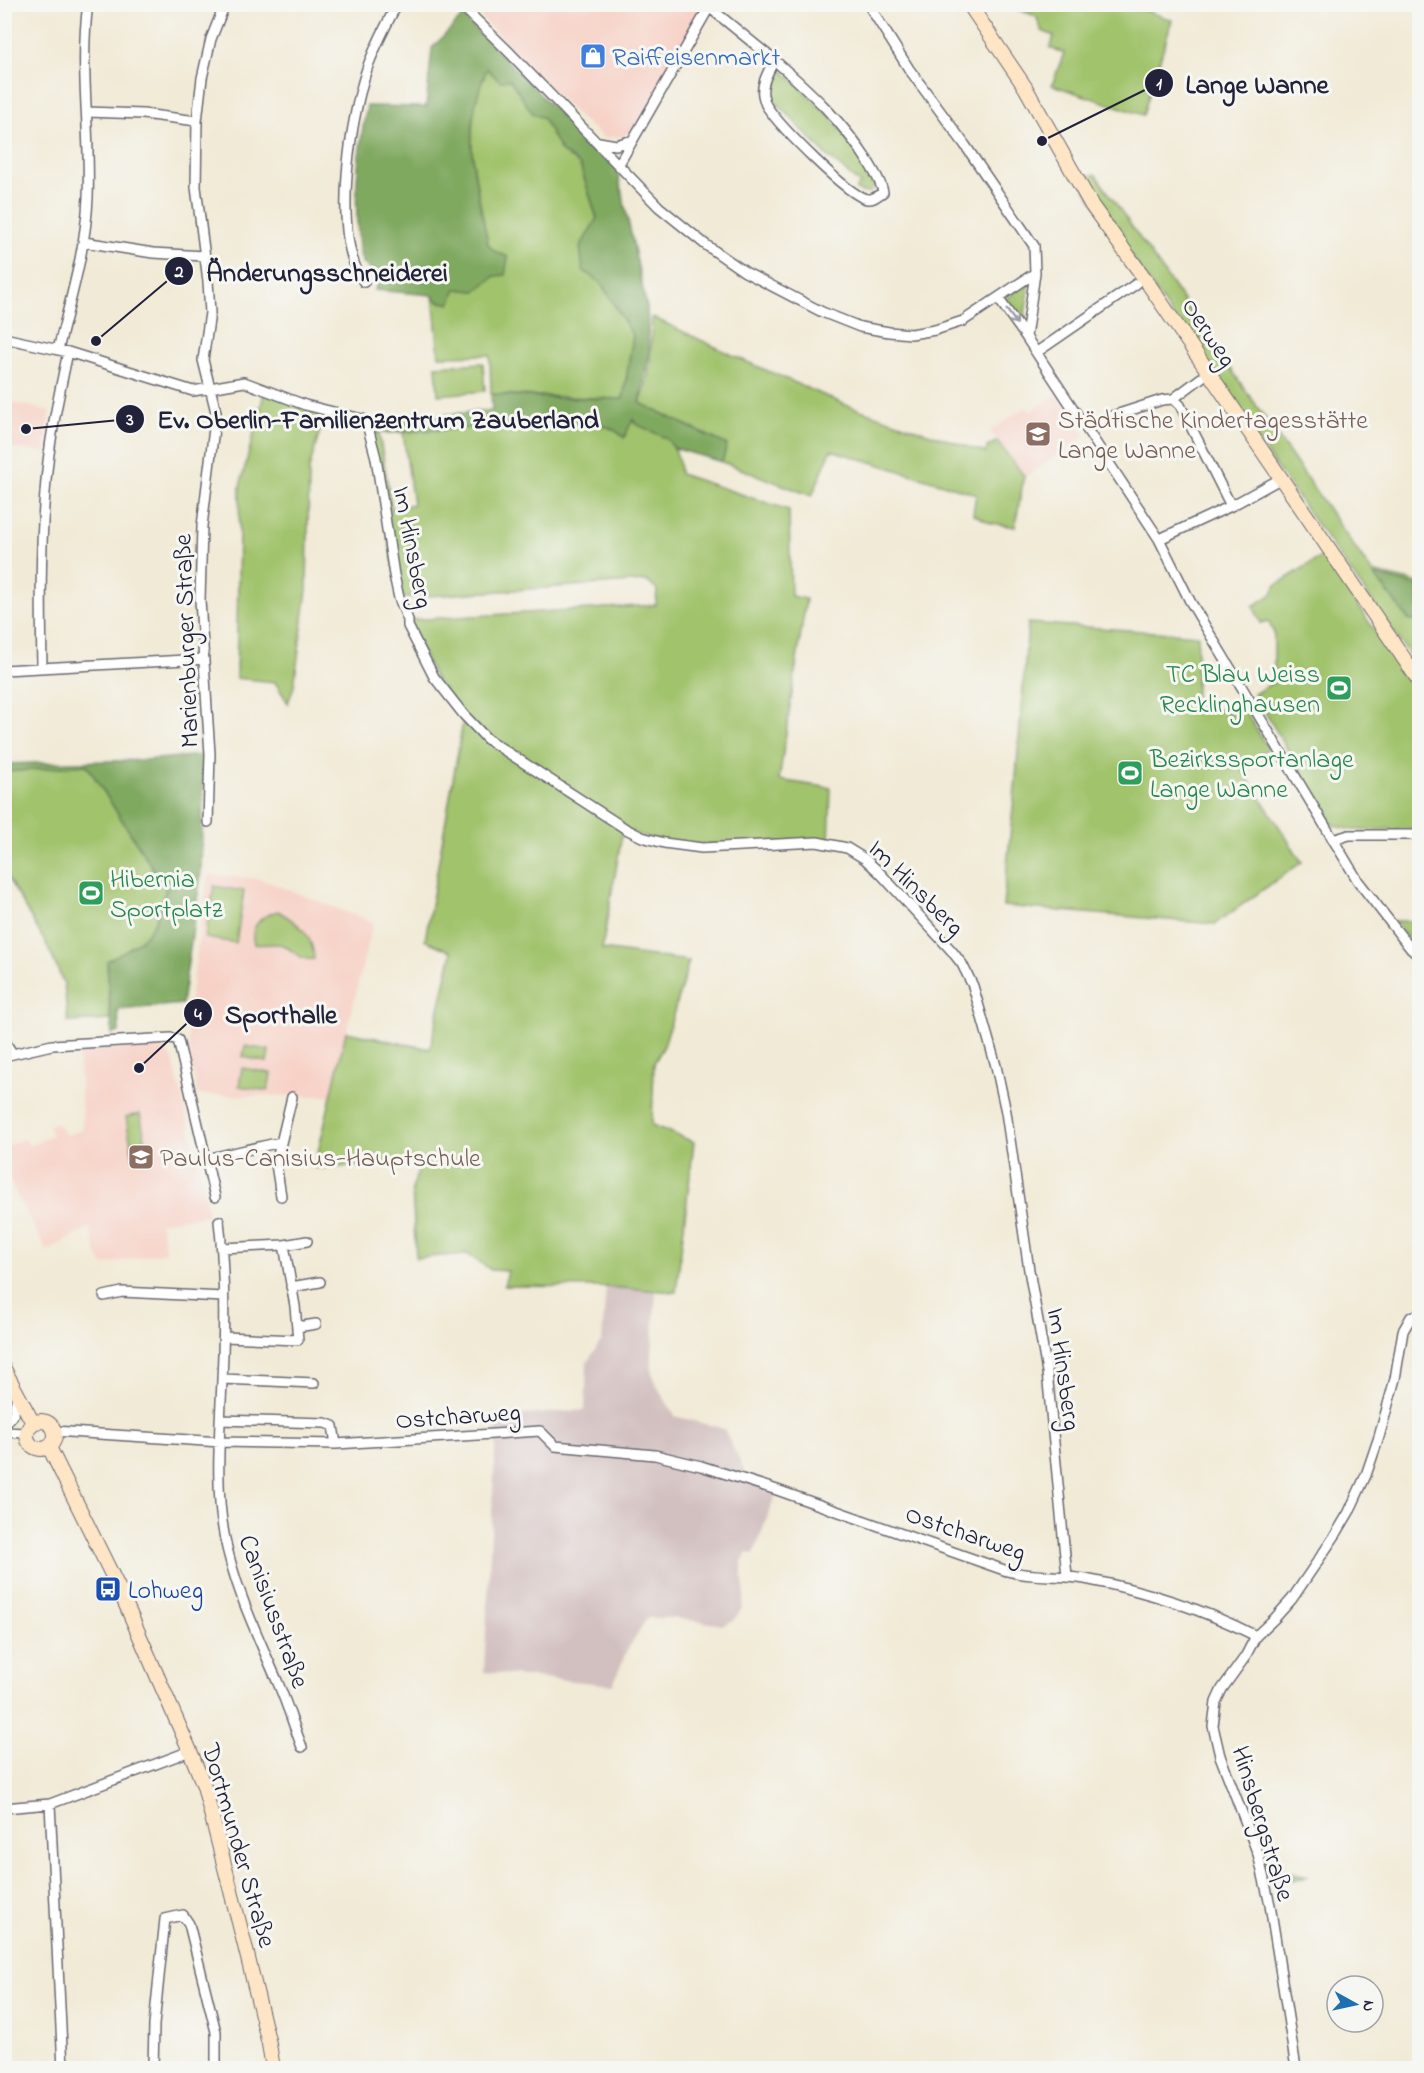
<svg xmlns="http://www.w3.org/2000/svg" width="1424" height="2073" font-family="'Indie Flower',sans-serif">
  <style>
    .built { fill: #f7d1c6 }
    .industrial { fill: #d2bfbf }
    .green { fill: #a1c36c; stroke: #627254; stroke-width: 1.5 }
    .forest { fill: #80a960; stroke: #51664e; stroke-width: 1.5 }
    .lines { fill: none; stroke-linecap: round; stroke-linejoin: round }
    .street-casing { stroke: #6a6871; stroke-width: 12 }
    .secondary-casing { stroke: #6a6871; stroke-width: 16 }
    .street { stroke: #fff; stroke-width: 9 }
    .secondary { stroke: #fde5c5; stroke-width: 14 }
    .oneway { stroke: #9c9ca7 }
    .labels { text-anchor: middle; stroke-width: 6; stroke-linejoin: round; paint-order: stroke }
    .shop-label { font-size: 26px; fill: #366cbe; stroke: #f6f6f2; text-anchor: start }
    .street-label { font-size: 26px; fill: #22223b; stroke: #f6f6f2 }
    .education-label { font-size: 26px; fill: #785e54; stroke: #f6f6f2; text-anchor: start }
    .leisure-label { font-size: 26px; fill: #27864d; stroke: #f6f6f2; text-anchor: start }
    .transit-label { font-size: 26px; fill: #164399; stroke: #f6f6f2; text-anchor: start }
    .leader { fill: none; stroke: #22223b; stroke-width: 2 }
    .callout-dot { fill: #22223b; stroke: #f6f6f2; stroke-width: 2 }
    .mark-label { font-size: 18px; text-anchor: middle; font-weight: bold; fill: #fff }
    .callout-label { font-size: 27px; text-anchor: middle; font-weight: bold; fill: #22223b; stroke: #f6f6f2; stroke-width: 6; stroke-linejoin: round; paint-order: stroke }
  </style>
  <rect width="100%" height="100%" fill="#f6f6f2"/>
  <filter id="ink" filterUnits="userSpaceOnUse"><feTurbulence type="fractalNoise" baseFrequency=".0167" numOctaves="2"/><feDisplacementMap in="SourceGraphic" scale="12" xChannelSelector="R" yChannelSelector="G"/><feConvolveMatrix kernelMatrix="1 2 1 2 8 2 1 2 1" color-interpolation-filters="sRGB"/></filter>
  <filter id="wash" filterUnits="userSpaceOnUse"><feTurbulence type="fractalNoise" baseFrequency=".008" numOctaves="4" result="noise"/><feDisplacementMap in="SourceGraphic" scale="24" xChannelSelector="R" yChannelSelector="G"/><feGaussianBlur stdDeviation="1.35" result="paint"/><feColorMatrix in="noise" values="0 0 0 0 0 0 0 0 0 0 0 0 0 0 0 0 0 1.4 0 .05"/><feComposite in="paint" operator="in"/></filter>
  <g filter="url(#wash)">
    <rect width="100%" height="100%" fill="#f1ead6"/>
    <path class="built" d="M469,5H709L635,128L623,136L604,138L576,114Z
      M1057,394L1085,436L1025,477L990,431L1026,407L1030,412Z
      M5,401L50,411L44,452L5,447Z
      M208,875L260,879L373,922L331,1096L198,1095L191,1062L188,1034L189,1006Z
      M153,1046L166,1050L173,1060L203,1183L208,1215L160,1222L166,1252L103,1265L97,1255L90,1227L47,1251L5,1173V1147L25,1138L29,1146L45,1139L52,1135L48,1126L56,1123L66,1135L83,1130L78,1052Z"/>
    <path class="industrial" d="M606,1287L656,1290L651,1370L657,1386L675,1416L724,1429L749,1480L777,1490L754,1554L747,1553L742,1561V1575L745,1595L741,1610L734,1620L723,1625L676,1618H647L626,1652L613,1685L484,1672L497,1417L585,1410L587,1362L602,1340Z"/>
    <path class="green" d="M1005,5H1130L1172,20L1143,115L1052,85L1064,53L1050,48L1054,36L1042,31L1036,16Z
      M487,68L510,80L543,118L561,151L580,165L597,219L583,270L602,284L633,336L623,399L491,394L490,355L439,356L433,295L438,301L456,289L475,291L495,276L507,257L494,251L488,244C479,194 464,145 476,94C478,85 483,77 487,68Z
      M780,68L832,119L862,159L875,182L871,192L865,193L856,190L860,184L824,153L776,102L770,104C764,87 767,84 775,69Z
      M1096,175L1372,572L1419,583V668L1283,477L1077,177Z
      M1027,284L1029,290L1024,320H1019L1008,304L1006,298Z
      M652,317L745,361L846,405L986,453L987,447L997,441L1024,476L1015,527L991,523L973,514L976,494L831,450L812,496L722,462L727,445L640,403C651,376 651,345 652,317Z
      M483,363L485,391L438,395L436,366Z
      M265,390L326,410L309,469L307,590L294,686L288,703L275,682L236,678L240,486Z
      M633,418C640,430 656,429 666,438C676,445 680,462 680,474L789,510L791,596L806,599L779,780L831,788L829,843L671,845L623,829L602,949L689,961L664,1046L654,1063L652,1125L694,1142L676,1292L606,1287L504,1286L508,1271L491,1270L467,1254L416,1258L412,1189L421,1163L315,1168V1165L346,1032L430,1049L452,952L425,940L464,716L434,677L408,620L656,605L657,589L646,581L399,598L370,434H379L392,509L413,504L403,432L576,422L596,423L619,431Z
      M1324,555L1419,697V829L1353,830L1333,825L1254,694L1274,682V633L1268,621L1261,623L1253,606L1271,595L1276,585Z
      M1028,623L1198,635L1195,708L1229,711L1228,717L1244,708L1268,749L1241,768L1302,862L1215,924L1003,906L1016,778Z
      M87,765L166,889C153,935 148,938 107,961L110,1020L68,1022L64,984L48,947L5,873V772Z
      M214,886L244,891L236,943L205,938Z
      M278,911C298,923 313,934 314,959C299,961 295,951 283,945C276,942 264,946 254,944C249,926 262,915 278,911Z
      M1394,921H1419V951Z
      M245,1046L269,1050L267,1062L243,1057Z
      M242,1068L271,1073L268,1091L239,1086Z
      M140,1114L148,1153L133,1156L126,1117Z"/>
    <path class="forest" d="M463,16L567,122L616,165L647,308L649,353L640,403L727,445L722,462L674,448L666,438L636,424L633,419L624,438C612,424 593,423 576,422L370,434L376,422L492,410L491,394L557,398L623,399L633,336L602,284L583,270L580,247L597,218L580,165L561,151L543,118L533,114L510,80L500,81L487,69C459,133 476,179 488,244L494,251L508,257L505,275L495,276L475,291L456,289L450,304L438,301L432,295L375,290L378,282L377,274C372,270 366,267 363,262C358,254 359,244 358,235C354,191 358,149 367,106L426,107L432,48Z
      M1374,575L1419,586V622L1408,619Z
      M204,755L201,872L182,1004L118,1010L119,1032L112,1034L107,961C145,940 156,932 166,889L87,765L5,772V764L145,760Z
      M1254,1826L1274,1869L1308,1876C1265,1893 1263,1861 1251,1829Z"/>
  </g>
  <g filter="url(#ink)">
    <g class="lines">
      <defs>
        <path id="street" d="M460,4L507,50L659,207L706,245L745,272L822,312L860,327L889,332L911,334L935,330L963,321L1035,273
          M868,4L909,69L965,145L1034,246L1035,273L1026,337L1159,539L1190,601L1358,881L1411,949L1420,957
          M709,7L774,60C769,71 761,83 763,95C764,99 765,105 768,108C780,126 848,196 867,199C874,200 878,195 883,192C881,181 874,172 869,163C843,122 810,91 774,60
          M87,112L143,114L197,121
          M599,142L616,145L633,140
          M619,164L711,4
          M84,242L153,253L204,256
          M364,282C330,239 351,112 369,63C377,43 387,23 397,4
          M998,298L1026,337
          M4,338L68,352L193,391L244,382L305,405L366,420L376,458L394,575L399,598L408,620V626L434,677L464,715L487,739L626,829L642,837L664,843L702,848L817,842L847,848L865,859L880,873L951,950L962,964L973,986L996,1066L1006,1112L1029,1270L1047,1372L1067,1576
          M58,350C70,300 86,249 88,197C91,133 79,68 88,4
          M1037,352L1136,284
          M1173,399L1180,405L1231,506
          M1086,426L1100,420L1162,400L1173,399L1201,378
          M1164,537L1231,506L1280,479
          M42,668C41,610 40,551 45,493C48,446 58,399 68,352
          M4,670L204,659
          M208,822L210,754L200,600L202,526L216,412L203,360L210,313L208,281L196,187L197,121L202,78L211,39L225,4
          M1333,840L1349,835H1420
          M4,1040L12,1053
          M4,1056L52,1045L171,1038L178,1040L215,1197
          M206,1159L281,1142
          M281,1196L276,1164L292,1097
          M219,1221C226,1281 224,1342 221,1402C219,1445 216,1491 224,1534C234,1587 257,1634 278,1683C287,1704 294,1726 302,1747
          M284,1245L307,1241
          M222,1248L284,1245L295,1306L298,1340L224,1337
          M291,1287L320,1282
          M104,1296L122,1292L223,1297
          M297,1327L316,1324
          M222,1379L314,1383
          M220,1420L325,1423L333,1426L336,1444
          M4,1426L14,1413L17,1394
          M54,1431L220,1442L336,1444L540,1431L555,1446L655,1455L701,1466L777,1490L1007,1571C1033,1578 1059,1574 1085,1579C1143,1590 1203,1609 1256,1636
          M4,1432L27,1433
          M50,1804L63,2068
          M4,1808L50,1804L190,1751
          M153,2068L154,2025L165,1919L183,1915L189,1924L216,2032V2068
          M1296,2068L1270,1905L1258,1854L1220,1756L1213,1726L1216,1702L1222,1689L1245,1657L1256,1636L1275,1618L1292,1599L1336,1534L1349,1512L1366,1475L1379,1437L1395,1379L1403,1331L1411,1317L1420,1314"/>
        <path id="secondary" d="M969,4L1025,87L1092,206L1145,279L1420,682
          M4,1369L33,1423
          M27 1435a14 14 0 1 1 28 0a14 14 0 1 1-28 0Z
          M49,1447L120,1591L190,1751L204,1786L244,1942L269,2044L273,2068"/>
      </defs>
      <use href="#street" class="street-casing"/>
      <use href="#secondary" class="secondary-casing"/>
      <use href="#street" class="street"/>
      <use href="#secondary" class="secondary"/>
    </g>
    <defs><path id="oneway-shaft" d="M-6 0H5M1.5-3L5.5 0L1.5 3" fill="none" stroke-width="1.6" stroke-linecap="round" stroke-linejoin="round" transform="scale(1.5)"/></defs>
    <use class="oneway" href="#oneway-shaft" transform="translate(1012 317) rotate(54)"/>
  </g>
  <defs>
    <symbol id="shop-square" viewBox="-11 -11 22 22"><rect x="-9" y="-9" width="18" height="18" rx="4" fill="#3f7fe0" stroke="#f6f6f2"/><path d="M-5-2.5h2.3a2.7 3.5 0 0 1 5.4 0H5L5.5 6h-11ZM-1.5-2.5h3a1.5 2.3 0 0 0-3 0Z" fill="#fff"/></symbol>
    <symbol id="school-square" viewBox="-11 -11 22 22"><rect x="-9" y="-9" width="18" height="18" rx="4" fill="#8d6e63" stroke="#f6f6f2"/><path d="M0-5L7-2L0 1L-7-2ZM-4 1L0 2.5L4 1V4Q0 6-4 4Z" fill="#fff"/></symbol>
    <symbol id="stadium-square" viewBox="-11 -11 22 22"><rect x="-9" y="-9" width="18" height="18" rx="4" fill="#2e9e5b" stroke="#f6f6f2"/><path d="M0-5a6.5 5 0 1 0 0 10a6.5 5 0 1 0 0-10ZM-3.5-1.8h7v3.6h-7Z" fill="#fff"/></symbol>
    <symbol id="bus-square" viewBox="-11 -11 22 22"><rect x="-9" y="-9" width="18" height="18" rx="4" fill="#1a4fb4" stroke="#f6f6f2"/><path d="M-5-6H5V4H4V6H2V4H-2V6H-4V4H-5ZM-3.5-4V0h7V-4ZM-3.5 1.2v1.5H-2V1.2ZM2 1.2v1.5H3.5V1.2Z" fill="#fff"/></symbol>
  </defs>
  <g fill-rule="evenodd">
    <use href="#shop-square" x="578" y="41" width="30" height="30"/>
    <use href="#school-square" x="1023" y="419" width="30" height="30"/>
    <use href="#stadium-square" x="1324" y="673" width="30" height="30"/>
    <use href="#stadium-square" x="1115" y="758" width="30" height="30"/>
    <use href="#stadium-square" x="76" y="878" width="30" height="30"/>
    <use href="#school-square" x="126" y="1142" width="30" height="30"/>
    <use href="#bus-square" x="93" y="1574" width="30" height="30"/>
  </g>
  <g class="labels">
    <g class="shop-label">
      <text x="612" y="65">Raiffeisenmarkt</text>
    </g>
    <g class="street-label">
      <text transform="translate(1210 332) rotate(56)" y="9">Oerweg</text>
      <text transform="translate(414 547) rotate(79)" y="9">Im Hinsberg</text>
      <text transform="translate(185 641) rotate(-92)" y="9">Marienburger Straße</text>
      <text transform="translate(917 887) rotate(45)" y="9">Im Hinsberg</text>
      <text transform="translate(1065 1369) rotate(82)" y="9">Im Hinsberg</text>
      <text transform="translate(458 1415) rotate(-4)" y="9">Ostcharweg</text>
      <text transform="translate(966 1532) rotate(19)" y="9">Ostcharweg</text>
      <text transform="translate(275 1611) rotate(70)" y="9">Canisiusstraße</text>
      <text transform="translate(1264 1823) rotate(73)" y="9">Hinsbergstraße</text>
      <text transform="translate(240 1845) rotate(74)" y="9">Dortmunder Straße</text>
    </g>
    <g class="education-label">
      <text x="1058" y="428">Städtische Kindertagesstätte<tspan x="1058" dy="30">Lange Wanne</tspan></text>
      <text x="160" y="1166">Paulus-Canisius-Hauptschule</text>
    </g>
    <g class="leisure-label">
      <text x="1320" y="682" text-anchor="end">TC Blau Weiss<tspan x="1320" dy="30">Recklinghausen</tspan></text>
      <text x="1150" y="767">Bezirkssportanlage<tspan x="1150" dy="30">Lange Wanne</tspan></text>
      <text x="110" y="887">Hibernia<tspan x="110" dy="30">Sportplatz</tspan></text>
    </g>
    <g class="transit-label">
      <text x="128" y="1598">Lohweg</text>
    </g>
  </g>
  <path class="leader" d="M1042 141L1159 83M96 341L179 271M26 429L130 419M139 1068L198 1013"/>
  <g class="callout-dot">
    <circle cx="1042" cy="141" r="6"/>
    <circle cx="96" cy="341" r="6"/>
    <circle cx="26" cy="429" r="6"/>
    <circle cx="139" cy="1068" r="6"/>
    <circle cx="1159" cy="83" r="15"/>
    <circle cx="179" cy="271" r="15"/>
    <circle cx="130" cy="419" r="15"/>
    <circle cx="198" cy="1013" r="15"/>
  </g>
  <g class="mark-label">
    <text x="1159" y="89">1</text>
    <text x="179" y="277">2</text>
    <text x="130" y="425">3</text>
    <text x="198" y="1020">4</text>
  </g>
  <g class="callout-label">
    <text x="1257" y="93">Lange Wanne</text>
    <text x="327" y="281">Änderungsschneiderei</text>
    <text x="378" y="428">Ev. Oberlin-Familienzentrum Zauberland</text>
    <text x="281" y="1023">Sporthalle</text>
  </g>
  <rect width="1424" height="2073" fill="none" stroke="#f6f6f2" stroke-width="24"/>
  <g transform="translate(1355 2004) rotate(98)"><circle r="28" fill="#f6f6f2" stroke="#a1a1a9" stroke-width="1.5"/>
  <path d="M0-4.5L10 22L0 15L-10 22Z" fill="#1f6fb2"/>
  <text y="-9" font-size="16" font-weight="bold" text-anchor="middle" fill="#22223b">N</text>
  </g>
</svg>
